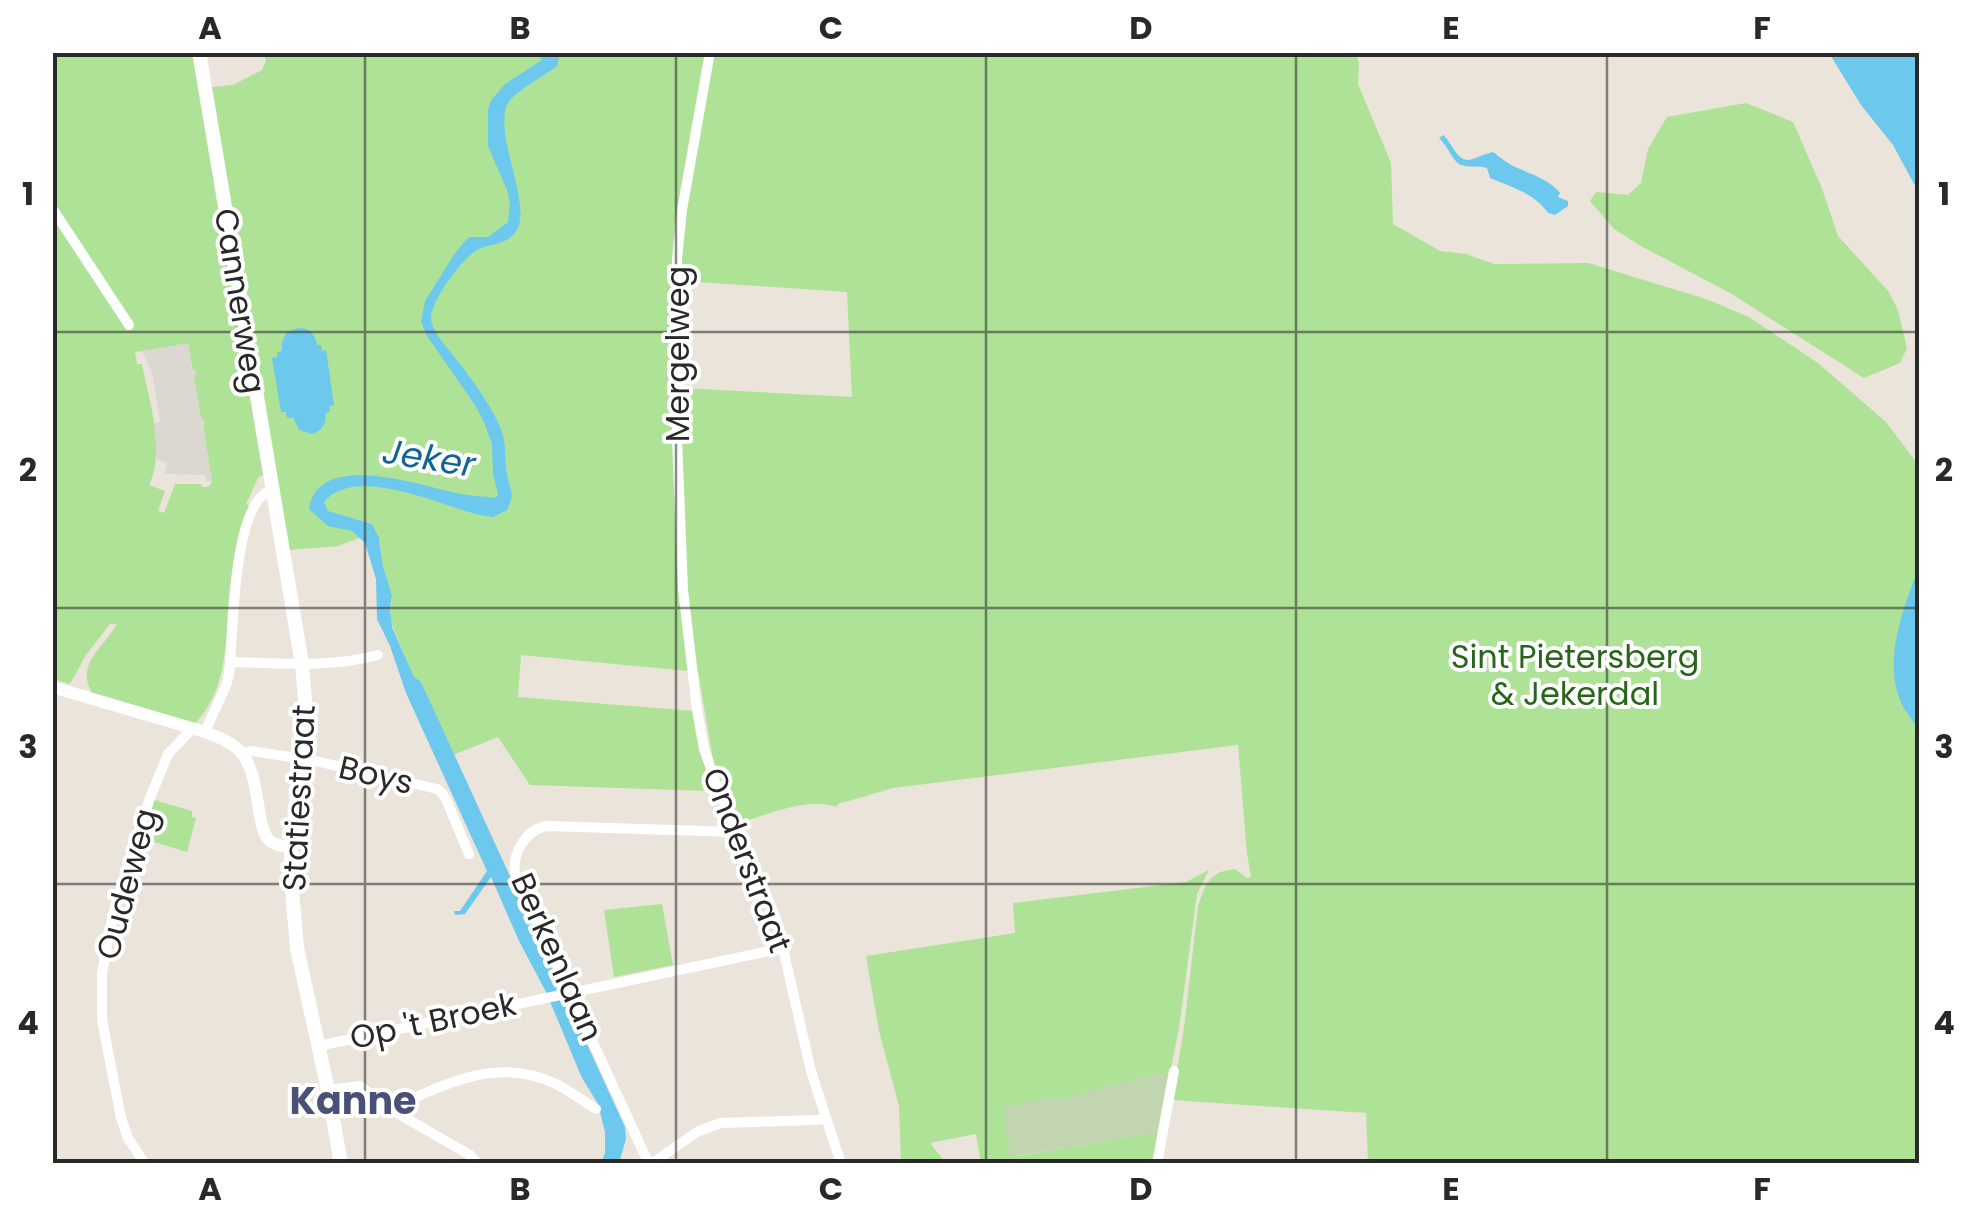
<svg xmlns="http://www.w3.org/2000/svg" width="1972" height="1216" font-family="Poppins,sans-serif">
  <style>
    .green { fill: #aee296; fill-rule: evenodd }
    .cemetery { fill: #c2d5b1 }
    .plaza { fill: #dbd7d1 }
    .water { fill: #6dc8ee }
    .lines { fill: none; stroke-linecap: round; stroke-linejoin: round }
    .minor { stroke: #fff; stroke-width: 10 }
    .tertiary { stroke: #fff; stroke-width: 12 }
    .secondary { stroke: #fff; stroke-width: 14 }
    .grid { fill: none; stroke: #292929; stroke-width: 2.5; stroke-opacity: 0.55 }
    .labels { text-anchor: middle; stroke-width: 8; stroke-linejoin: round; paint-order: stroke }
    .street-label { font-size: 32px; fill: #292929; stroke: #fff }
    .park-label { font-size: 32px; fill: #27651a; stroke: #fff }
    .water-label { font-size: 35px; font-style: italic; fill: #0e6598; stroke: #fff }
    .quarter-label { font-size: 38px; font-weight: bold; fill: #495179; stroke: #fff }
    .neatline { fill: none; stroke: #292929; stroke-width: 4 }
    .grid-label { font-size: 32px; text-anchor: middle; font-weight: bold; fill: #292929 }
  </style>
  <rect width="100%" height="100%" fill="#ebe4da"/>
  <path class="green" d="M263,52L1356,53L1359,64L1358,84L1391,163L1393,224L1440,251L1466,254L1494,264L1588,263L1706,299L1749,317L1818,363L1863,402L1886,422L1920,467L1919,1163H1368L1366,1113L1172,1100L1184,1028L1198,906C1206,883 1209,872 1235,869L1247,878L1251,877L1247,854L1238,745L893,788L838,804L836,807C810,796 764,815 738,824L735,811L715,771L698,672L521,655L518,697L694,711L715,789L708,791L530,785L498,737L453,755L421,682L414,678L390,620L392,595L383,566L380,542L362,537L338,546L289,550L274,476H259L246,504L250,506C245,526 237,546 233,567C222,621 236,680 195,724L93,694C74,666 103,648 117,624H110L86,655L70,684L53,679L52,53H205L212,87L233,85L262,70L266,61ZM682,281L847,292L852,397L681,388L683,355ZM188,344L201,418L204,424L203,426L212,482L208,487H202L201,484H175L164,513L158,511L165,491L149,485C166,449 149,402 142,364H137L135,352Z
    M1746,103L1793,122L1821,186L1838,236L1888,291L1898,310L1907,348L1900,363L1864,378L1730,293L1639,245L1614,229L1590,201L1596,192L1628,195L1641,183L1648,149L1667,117Z
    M154,800L192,811V817L196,818L187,852L141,838Z
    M1209,870L1197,894L1179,1028L1170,1073L1154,1075L1054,1101L1011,1157L1158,1132L1153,1163H981L976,1134L930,1143L946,1163H901L899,1106L879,1031L866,956L1015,933L1013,903L1186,882Z
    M662,904L673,965L614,977L604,910Z"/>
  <path class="cemetery" d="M1170,1073L1158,1132L1010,1157L1003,1109L1053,1096L1054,1101L1154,1075Z"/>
  <path class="plaza" d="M188,343L192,369L197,372L194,378L201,418L205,421L203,426L212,481H207L205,475L164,474L167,463L157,460L154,424L160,422L152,372L142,351Z"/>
  <path class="water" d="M537,53H555L559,57L557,66C546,75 515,91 508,103C491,136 539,214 512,236C502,245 488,244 477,250C462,258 430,302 431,319C433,335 451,351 460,364C475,384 491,405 501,429C507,444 504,459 507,474C510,492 516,491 507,510L493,517L480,515C441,506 355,464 324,502L328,511L372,524L379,538L383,566L392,595L390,609L392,627L414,677L421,682L625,1127L626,1139L619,1163H601L605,1153V1132L598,1104L582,1078L546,992L519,941L491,877L465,914L455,915L454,911H460L487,871L406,693L390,646L377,619L376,579L365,543L352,531L328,526L309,509C318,449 421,486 456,493C469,496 482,496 495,498L498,495L493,473L492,444L484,422L475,405L427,336L421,322L425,301L455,253L469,237H488L508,222L510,203L507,190L488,146V109L492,99L505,84L542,60Z
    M1829,53H1919V193L1893,145L1861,105Z
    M1443,135C1451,141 1456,159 1467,160C1473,160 1486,153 1493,152C1500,157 1507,163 1515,167C1531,174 1550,180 1560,193L1558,197L1568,201V206L1555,215L1548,213C1535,193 1511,187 1490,178L1487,168C1478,165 1470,168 1461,165C1454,163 1447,145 1439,138Z
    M298,328C310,328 315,334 317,345H321L322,351L326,350L334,405L329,406L330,412L325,413C327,423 322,431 312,434L299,430L293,417L287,418L286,412H281L272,358L277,357V352L282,351V343L286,333Z
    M1919,566V729C1915,723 1909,717 1905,710C1879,665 1904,609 1919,566Z"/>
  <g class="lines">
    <path class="minor" d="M710,52L682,210L677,259V438L683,589L697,710L704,749L716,783L776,918L811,1071L841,1164
      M52,208L129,325
      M231,662C279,663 331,668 378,655
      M205,732L227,683L229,673C234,636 231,502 272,490
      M243,754L251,751L311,760L437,789L442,793L446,799L469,854
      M318,1046L784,948
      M328,1090L360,1086L390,1109L470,1155L478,1164
      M390,1109C444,1085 496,1055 556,1084C570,1091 583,1101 596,1109
      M145,1164L128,1138L121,1118L102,1020V973L113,914L150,798L168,754L193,728
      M649,1164L515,873C512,853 526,830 546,826L737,832
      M651,1164L697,1132L720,1123L816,1120L826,1118
      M1157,1164L1174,1071"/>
    <path class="tertiary" d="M52,687L205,732C217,737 230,741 240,751C261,773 255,826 269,840C275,846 284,846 291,847"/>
    <path class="secondary" d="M199,52L302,664L305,700L304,737L291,847V880L297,948L328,1090L341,1164"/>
  </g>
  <path class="grid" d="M365,52V1164M676,52V1164M986,52V1164M1296,52V1164M1607,52V1164M52,332H1920M52,608H1920M52,884H1920"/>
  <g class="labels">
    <g class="street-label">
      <text transform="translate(240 301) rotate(81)" y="11">Cannerweg</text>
      <text transform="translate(678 354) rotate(-90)" y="11">Mergelweg</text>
      <text transform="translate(376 775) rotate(13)" y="11">Boys</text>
      <text transform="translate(299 798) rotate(-87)" y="11">Statiestraat</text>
      <text transform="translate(747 860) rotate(69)" y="11">Onderstraat</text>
      <text transform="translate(127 884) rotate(-75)" y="11">Oudeweg</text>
      <text transform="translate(557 957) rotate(66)" y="11">Berkenlaan</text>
      <text transform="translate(433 1021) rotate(-12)" y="11">Op 't Broek</text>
    </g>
    <g class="park-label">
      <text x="1575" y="668">Sint Pietersberg<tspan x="1575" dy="37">&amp; Jekerdal</tspan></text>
    </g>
    <g class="water-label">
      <text transform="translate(429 458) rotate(9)" y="12">Jeker</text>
    </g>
    <g class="quarter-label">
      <text x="353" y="1114">Kanne</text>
    </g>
  </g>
  <rect width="1972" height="1216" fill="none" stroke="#ffffff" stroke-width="110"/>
  <rect x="55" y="55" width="1862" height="1106" class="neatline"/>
  <g class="grid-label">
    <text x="210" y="39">A</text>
    <text x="520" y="39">B</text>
    <text x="831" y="39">C</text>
    <text x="1141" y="39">D</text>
    <text x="1451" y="39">E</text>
    <text x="1762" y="39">F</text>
    <text x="28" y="205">1</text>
    <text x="1944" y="205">1</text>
    <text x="28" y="481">2</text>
    <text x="1944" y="481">2</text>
    <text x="28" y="758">3</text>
    <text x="1944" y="758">3</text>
    <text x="28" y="1034">4</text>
    <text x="1944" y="1034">4</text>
    <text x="210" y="1200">A</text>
    <text x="520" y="1200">B</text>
    <text x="831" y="1200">C</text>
    <text x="1141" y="1200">D</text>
    <text x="1451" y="1200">E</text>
    <text x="1762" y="1200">F</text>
  </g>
</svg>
